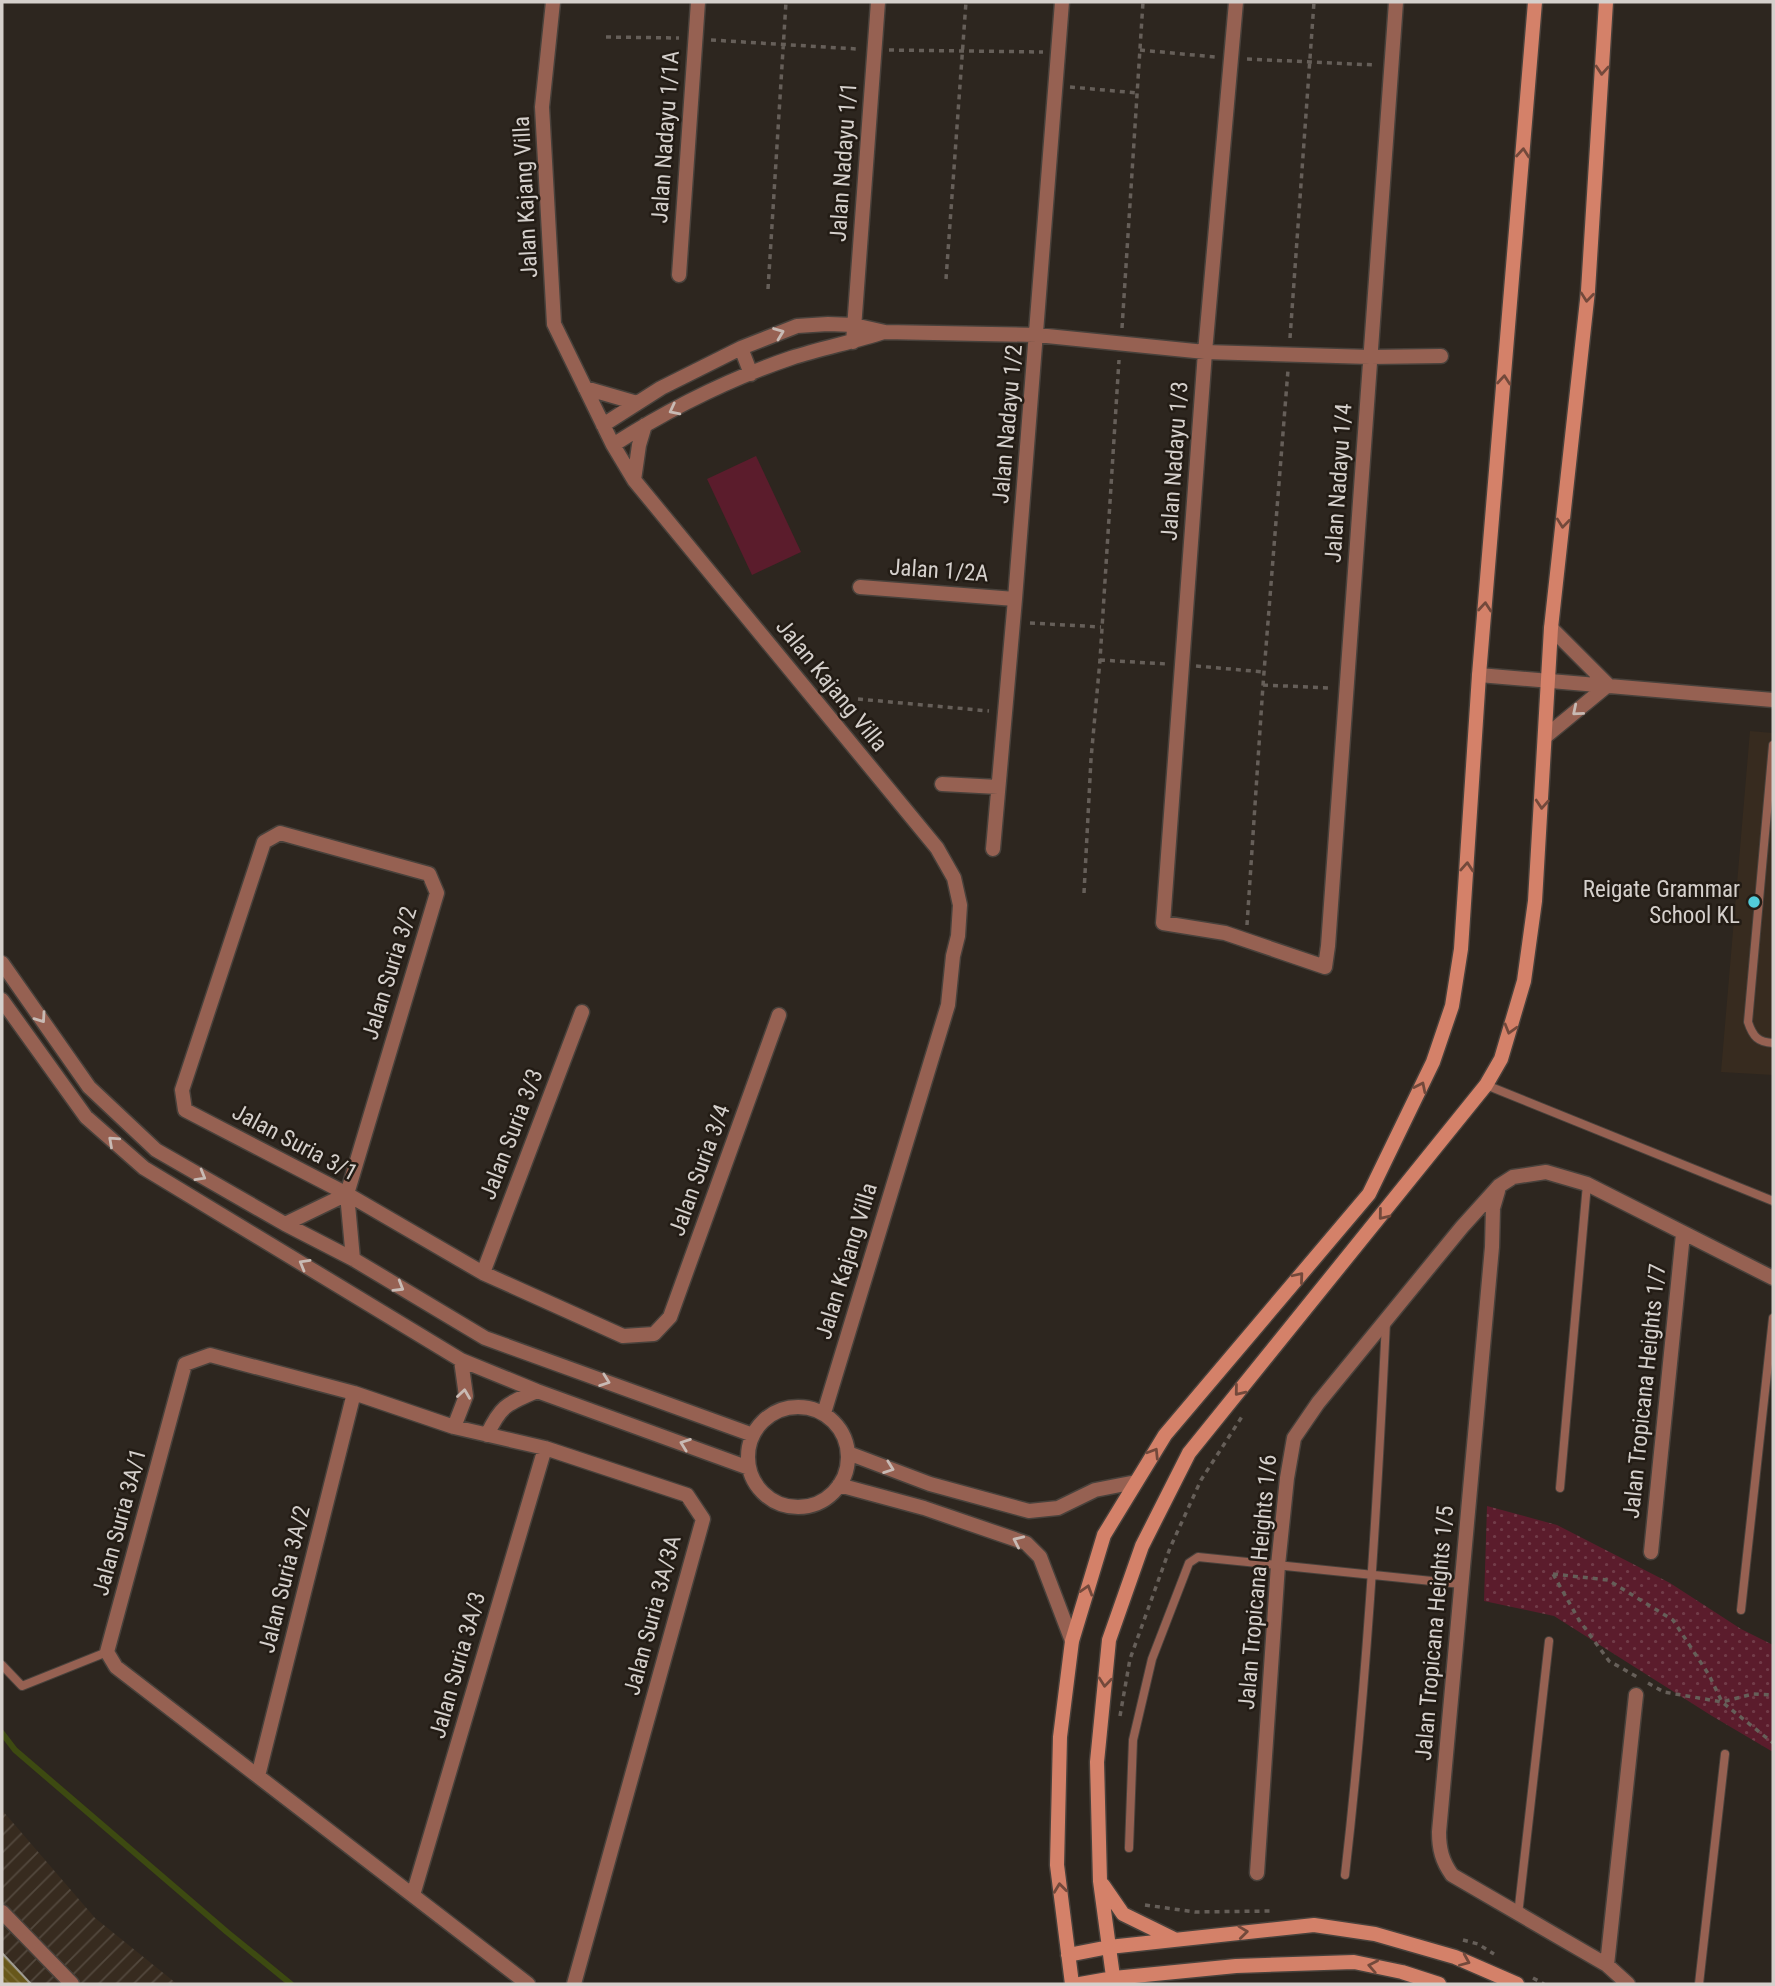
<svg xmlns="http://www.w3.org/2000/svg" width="1775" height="1986" font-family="'Roboto Condensed',sans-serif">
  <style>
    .built { fill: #372b1f }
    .industrial { fill: url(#industrial-furrows) }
    .grass { fill: #5b1c2c }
    .park { fill: url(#park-dots) }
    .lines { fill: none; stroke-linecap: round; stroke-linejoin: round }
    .stream { stroke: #3d4a11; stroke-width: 6 }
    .building { fill: url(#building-back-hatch); stroke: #9f9c91; stroke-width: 2 }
    .lane-casing { stroke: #48413b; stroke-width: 10 }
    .street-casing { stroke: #48413b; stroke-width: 17 }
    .secondary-casing { stroke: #48413b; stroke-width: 17 }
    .path { stroke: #665f59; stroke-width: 3.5; stroke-dasharray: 5 5; stroke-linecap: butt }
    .lane { stroke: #966152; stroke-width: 8 }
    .street { stroke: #966152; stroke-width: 14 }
    .secondary { stroke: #d48169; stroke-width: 14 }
    .oneway { stroke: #73493b }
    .oneway2 { stroke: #c8bab4 }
    .poi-dot { fill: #52cbd9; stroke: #231c15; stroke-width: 2.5 }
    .labels { text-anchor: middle; stroke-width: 5; stroke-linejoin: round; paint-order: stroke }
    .street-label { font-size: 23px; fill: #d5d0cc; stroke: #231c15 }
    .poi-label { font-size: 23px; fill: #d5d0cc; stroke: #231c15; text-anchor: end }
  </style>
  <defs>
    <pattern id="industrial-furrows" width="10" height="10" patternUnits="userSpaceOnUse" patternTransform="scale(1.75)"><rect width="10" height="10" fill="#372b1f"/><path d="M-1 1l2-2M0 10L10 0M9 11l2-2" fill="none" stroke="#53493e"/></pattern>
    <pattern id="park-dots" width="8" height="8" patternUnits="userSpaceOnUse" patternTransform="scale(1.75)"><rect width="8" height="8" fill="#5b1c2c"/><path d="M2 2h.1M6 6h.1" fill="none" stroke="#723c49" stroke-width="1.8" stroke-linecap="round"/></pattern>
    <pattern id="building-back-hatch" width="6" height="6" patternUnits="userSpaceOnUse" patternTransform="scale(1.75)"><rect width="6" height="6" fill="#67571a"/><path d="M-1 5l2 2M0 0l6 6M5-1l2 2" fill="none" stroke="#7c6e3a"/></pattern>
  </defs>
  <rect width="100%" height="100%" fill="#2d261f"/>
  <path class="built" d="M1750,731L1773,733V1075L1721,1072Z"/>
  <path class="industrial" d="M2,1810L95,1918L177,1984H2Z"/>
  <path class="grass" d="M756,456L801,552L752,575L707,479Z"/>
  <path class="park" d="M1487,1506L1557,1525L1670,1583L1741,1629L1773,1645V1752L1712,1716L1554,1616L1484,1601Z"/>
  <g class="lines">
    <path class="stream" d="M2,1733L15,1750L227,1932L291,1984"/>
  </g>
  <path class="building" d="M2,1953L31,1984H2Z"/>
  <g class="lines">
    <defs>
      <path id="lane" d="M1773,745L1748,1022C1753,1037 1758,1042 1773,1043
        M1486,1085L1773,1201
        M1560,1488L1587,1184
        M1741,1610L1773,1318
        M2,1665L22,1686L107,1652
        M1129,1848L1133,1740L1152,1659L1189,1563L1198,1557L1461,1584
        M1345,1875C1366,1692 1377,1507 1386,1322
        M1518,1915L1549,1641
        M1699,1984L1725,1754"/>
      <path id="street" d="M553,2L542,107L554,324L613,445L634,480L937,848L954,878L960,905L958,936L953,956L948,1005L824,1413
        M1236,2L1205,352L1163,923L1225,933L1325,967L1328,946L1396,2
        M679,275L698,2
        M853,342L878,2
        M741,348L751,374
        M585,388L637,403
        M603,425L661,388L741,348L797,326L828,324L854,325L885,332L1037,335L1205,352L1370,357L1441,356
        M613,445C669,409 729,379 791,358C822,348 853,342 884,332
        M634,480L639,445L645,425
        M860,587L1015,599
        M1551,628L1608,685
        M1479,675L1773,700
        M1546,736L1608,685
        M942,784L998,787
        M993,849L1015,599L1062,2
        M2,963L89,1087L156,1150L285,1224L353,1259L485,1338L753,1435
        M2,1000L86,1117L144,1168L461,1360L537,1391L749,1468
        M1498,1191L1493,1208L1492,1247L1439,1832C1439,1849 1442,1861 1452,1875L1607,1965L1628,1984
        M285,1224L347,1194
        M353,1259L347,1194L437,893L429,874L280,833L264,842L182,1090L185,1110L347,1194L483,1273L623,1336L654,1334L670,1317L779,1015
        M483,1273L582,1012
        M748 1457a50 50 0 1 1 100 0a50 50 0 1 1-100 0Z
        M454,1427L466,1396L461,1360
        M487,1435C501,1405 507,1404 537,1391
        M848,1453L930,1484L1029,1511L1058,1508L1095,1490L1136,1482
        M839,1485L924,1508L1026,1543L1040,1557L1072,1641
        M1651,1552L1683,1234
        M258,1776L354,1393
        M1257,1873L1278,1565L1287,1478L1294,1438L1318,1403L1462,1227L1499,1186L1513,1177L1546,1172L1587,1184L1773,1278
        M413,1895L545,1448
        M2,1912L72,1984
        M1607,1965L1636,1695
        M528,1984L116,1667L107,1652L185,1364L210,1355L354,1393L454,1427L545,1448L687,1495L703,1519L574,1984"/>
      <path id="secondary" d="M1103,1885L1123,1914L1174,1939
        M1068,1955L1109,1947L1314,1925L1375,1934L1455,1957L1517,1984
        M1072,1984L1057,1865L1060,1737L1072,1641L1104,1535L1165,1435L1369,1194L1433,1062L1452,1006L1461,949L1479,675L1535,2
        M1080,1984L1114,1978L1236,1966L1354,1962L1402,1972L1439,1984
        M1114,1984L1100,1881L1097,1762L1109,1640L1142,1546L1189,1453L1486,1085L1501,1059L1524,981L1535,901L1551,628L1588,291L1606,2"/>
    </defs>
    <use href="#lane" class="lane-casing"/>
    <use href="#street" class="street-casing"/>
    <use href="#secondary" class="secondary-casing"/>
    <path class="path" d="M606,37L679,38
      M711,40L857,49
      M889,50L1043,52
      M1140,50L1215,57
      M1247,59L1375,65
      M1070,87L1138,93
      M946,279L966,2
      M768,289L786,2
      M1122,328L1143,2
      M1290,338L1314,2
      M1030,623L1101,627
      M1100,660L1167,664
      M1196,666L1264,672
      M1263,685L1330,688
      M858,699L989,711
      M1084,893L1091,759L1100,660L1119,360
      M1247,925L1263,685L1288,370
      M1553,1574L1608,1580L1673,1620L1709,1675L1722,1702L1773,1743
      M1553,1574L1579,1620L1609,1661L1639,1678
      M1648,1683L1664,1692L1722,1702L1753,1694L1773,1695
      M1120,1716L1130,1659L1170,1548L1201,1480L1243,1415
      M1145,1905L1195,1912L1270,1911
      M1463,1940L1478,1944L1494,1954
      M1533,1978L1544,1984"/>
    <use href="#lane" class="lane"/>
    <use href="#street" class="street"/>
    <use href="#secondary" class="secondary"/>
  </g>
  <defs><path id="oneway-chevron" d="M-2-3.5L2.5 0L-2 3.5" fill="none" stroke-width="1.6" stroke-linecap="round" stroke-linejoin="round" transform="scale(1.75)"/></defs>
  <g class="oneway">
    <use href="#oneway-chevron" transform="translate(1602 70) rotate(94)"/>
    <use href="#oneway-chevron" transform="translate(1523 153) rotate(-85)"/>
    <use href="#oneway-chevron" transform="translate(1587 297) rotate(96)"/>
    <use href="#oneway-chevron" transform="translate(1504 380) rotate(-85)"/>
    <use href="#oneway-chevron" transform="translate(1563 523) rotate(96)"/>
    <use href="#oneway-chevron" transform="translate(1485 607) rotate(-85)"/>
    <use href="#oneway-chevron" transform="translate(1542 804) rotate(94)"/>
    <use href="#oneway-chevron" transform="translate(1467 867) rotate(-86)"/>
    <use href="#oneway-chevron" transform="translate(1510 1029) rotate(106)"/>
    <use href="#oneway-chevron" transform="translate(1421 1087) rotate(-64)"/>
    <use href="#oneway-chevron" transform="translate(1383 1215) rotate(129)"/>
    <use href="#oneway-chevron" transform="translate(1299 1277) rotate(-50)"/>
    <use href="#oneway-chevron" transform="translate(1239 1391) rotate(129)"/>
    <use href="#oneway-chevron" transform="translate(1154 1453) rotate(-58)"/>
    <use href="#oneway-chevron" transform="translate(1087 1590) rotate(-73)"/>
    <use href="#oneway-chevron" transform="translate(1105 1682) rotate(96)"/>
    <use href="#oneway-chevron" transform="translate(1060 1888) rotate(-97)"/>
    <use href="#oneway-chevron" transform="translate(1243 1932) rotate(-7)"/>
    <use href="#oneway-chevron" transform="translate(1465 1961) rotate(23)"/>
    <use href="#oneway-chevron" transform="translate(1373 1966) rotate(-169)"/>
  </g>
  <g class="oneway2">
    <use href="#oneway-chevron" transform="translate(779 333) rotate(-21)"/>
    <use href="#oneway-chevron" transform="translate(674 410) rotate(153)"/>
    <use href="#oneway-chevron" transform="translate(1577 711) rotate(140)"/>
    <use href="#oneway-chevron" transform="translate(41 1018) rotate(55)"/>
    <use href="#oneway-chevron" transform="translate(113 1141) rotate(-138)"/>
    <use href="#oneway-chevron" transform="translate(201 1176) rotate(30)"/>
    <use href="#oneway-chevron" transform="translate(304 1264) rotate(-150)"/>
    <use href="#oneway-chevron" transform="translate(399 1287) rotate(31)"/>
    <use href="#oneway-chevron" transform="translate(605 1381) rotate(20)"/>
    <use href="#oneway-chevron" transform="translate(464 1394) rotate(-82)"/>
    <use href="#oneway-chevron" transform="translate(685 1444) rotate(-160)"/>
    <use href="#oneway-chevron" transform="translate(889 1468) rotate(20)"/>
    <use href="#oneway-chevron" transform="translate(1018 1541) rotate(-155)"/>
  </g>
  <circle class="poi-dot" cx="1754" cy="902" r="7"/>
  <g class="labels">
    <g class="street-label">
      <text transform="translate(665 137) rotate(-86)" y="8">Jalan Nadayu 1/1A</text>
      <text transform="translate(843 162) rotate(-86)" y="8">Jalan Nadayu 1/1</text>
      <text transform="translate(525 197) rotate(-93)" y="8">Jalan Kajang Villa</text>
      <text transform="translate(1007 424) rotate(-85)" y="8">Jalan Nadayu 1/2</text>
      <text transform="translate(1174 461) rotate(-86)" y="8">Jalan Nadayu 1/3</text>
      <text transform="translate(1338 483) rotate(-86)" y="8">Jalan Nadayu 1/4</text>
      <text transform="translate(939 570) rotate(4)" y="8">Jalan 1/2A</text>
      <text transform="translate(832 685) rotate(51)" y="8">Jalan Kajang Villa</text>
      <text transform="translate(389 973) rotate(-73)" y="8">Jalan Suria 3/2</text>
      <text transform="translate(511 1134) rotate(-69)" y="8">Jalan Suria 3/3</text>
      <text transform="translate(295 1142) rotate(28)" y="8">Jalan Suria 3/1</text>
      <text transform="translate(699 1170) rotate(-70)" y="8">Jalan Suria 3/4</text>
      <text transform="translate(846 1261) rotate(-73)" y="8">Jalan Kajang Villa</text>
      <text transform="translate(1644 1391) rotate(-84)" y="8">Jalan Tropicana Heights 1/7</text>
      <text transform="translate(119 1522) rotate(-75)" y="8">Jalan Suria 3A/1</text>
      <text transform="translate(284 1579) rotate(-76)" y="8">Jalan Suria 3A/2</text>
      <text transform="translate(1257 1582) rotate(-85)" y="8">Jalan Tropicana Heights 1/6</text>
      <text transform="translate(652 1615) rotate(-75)" y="8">Jalan Suria 3A/3A</text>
      <text transform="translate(1434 1633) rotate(-85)" y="8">Jalan Tropicana Heights 1/5</text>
      <text transform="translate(457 1665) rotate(-74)" y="8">Jalan Suria 3A/3</text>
    </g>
    <g class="poi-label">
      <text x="1740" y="897">Reigate Grammar<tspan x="1740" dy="26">School KL</tspan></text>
    </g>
  </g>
  <rect width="1775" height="1986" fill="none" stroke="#d5d0cc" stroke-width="7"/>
</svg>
